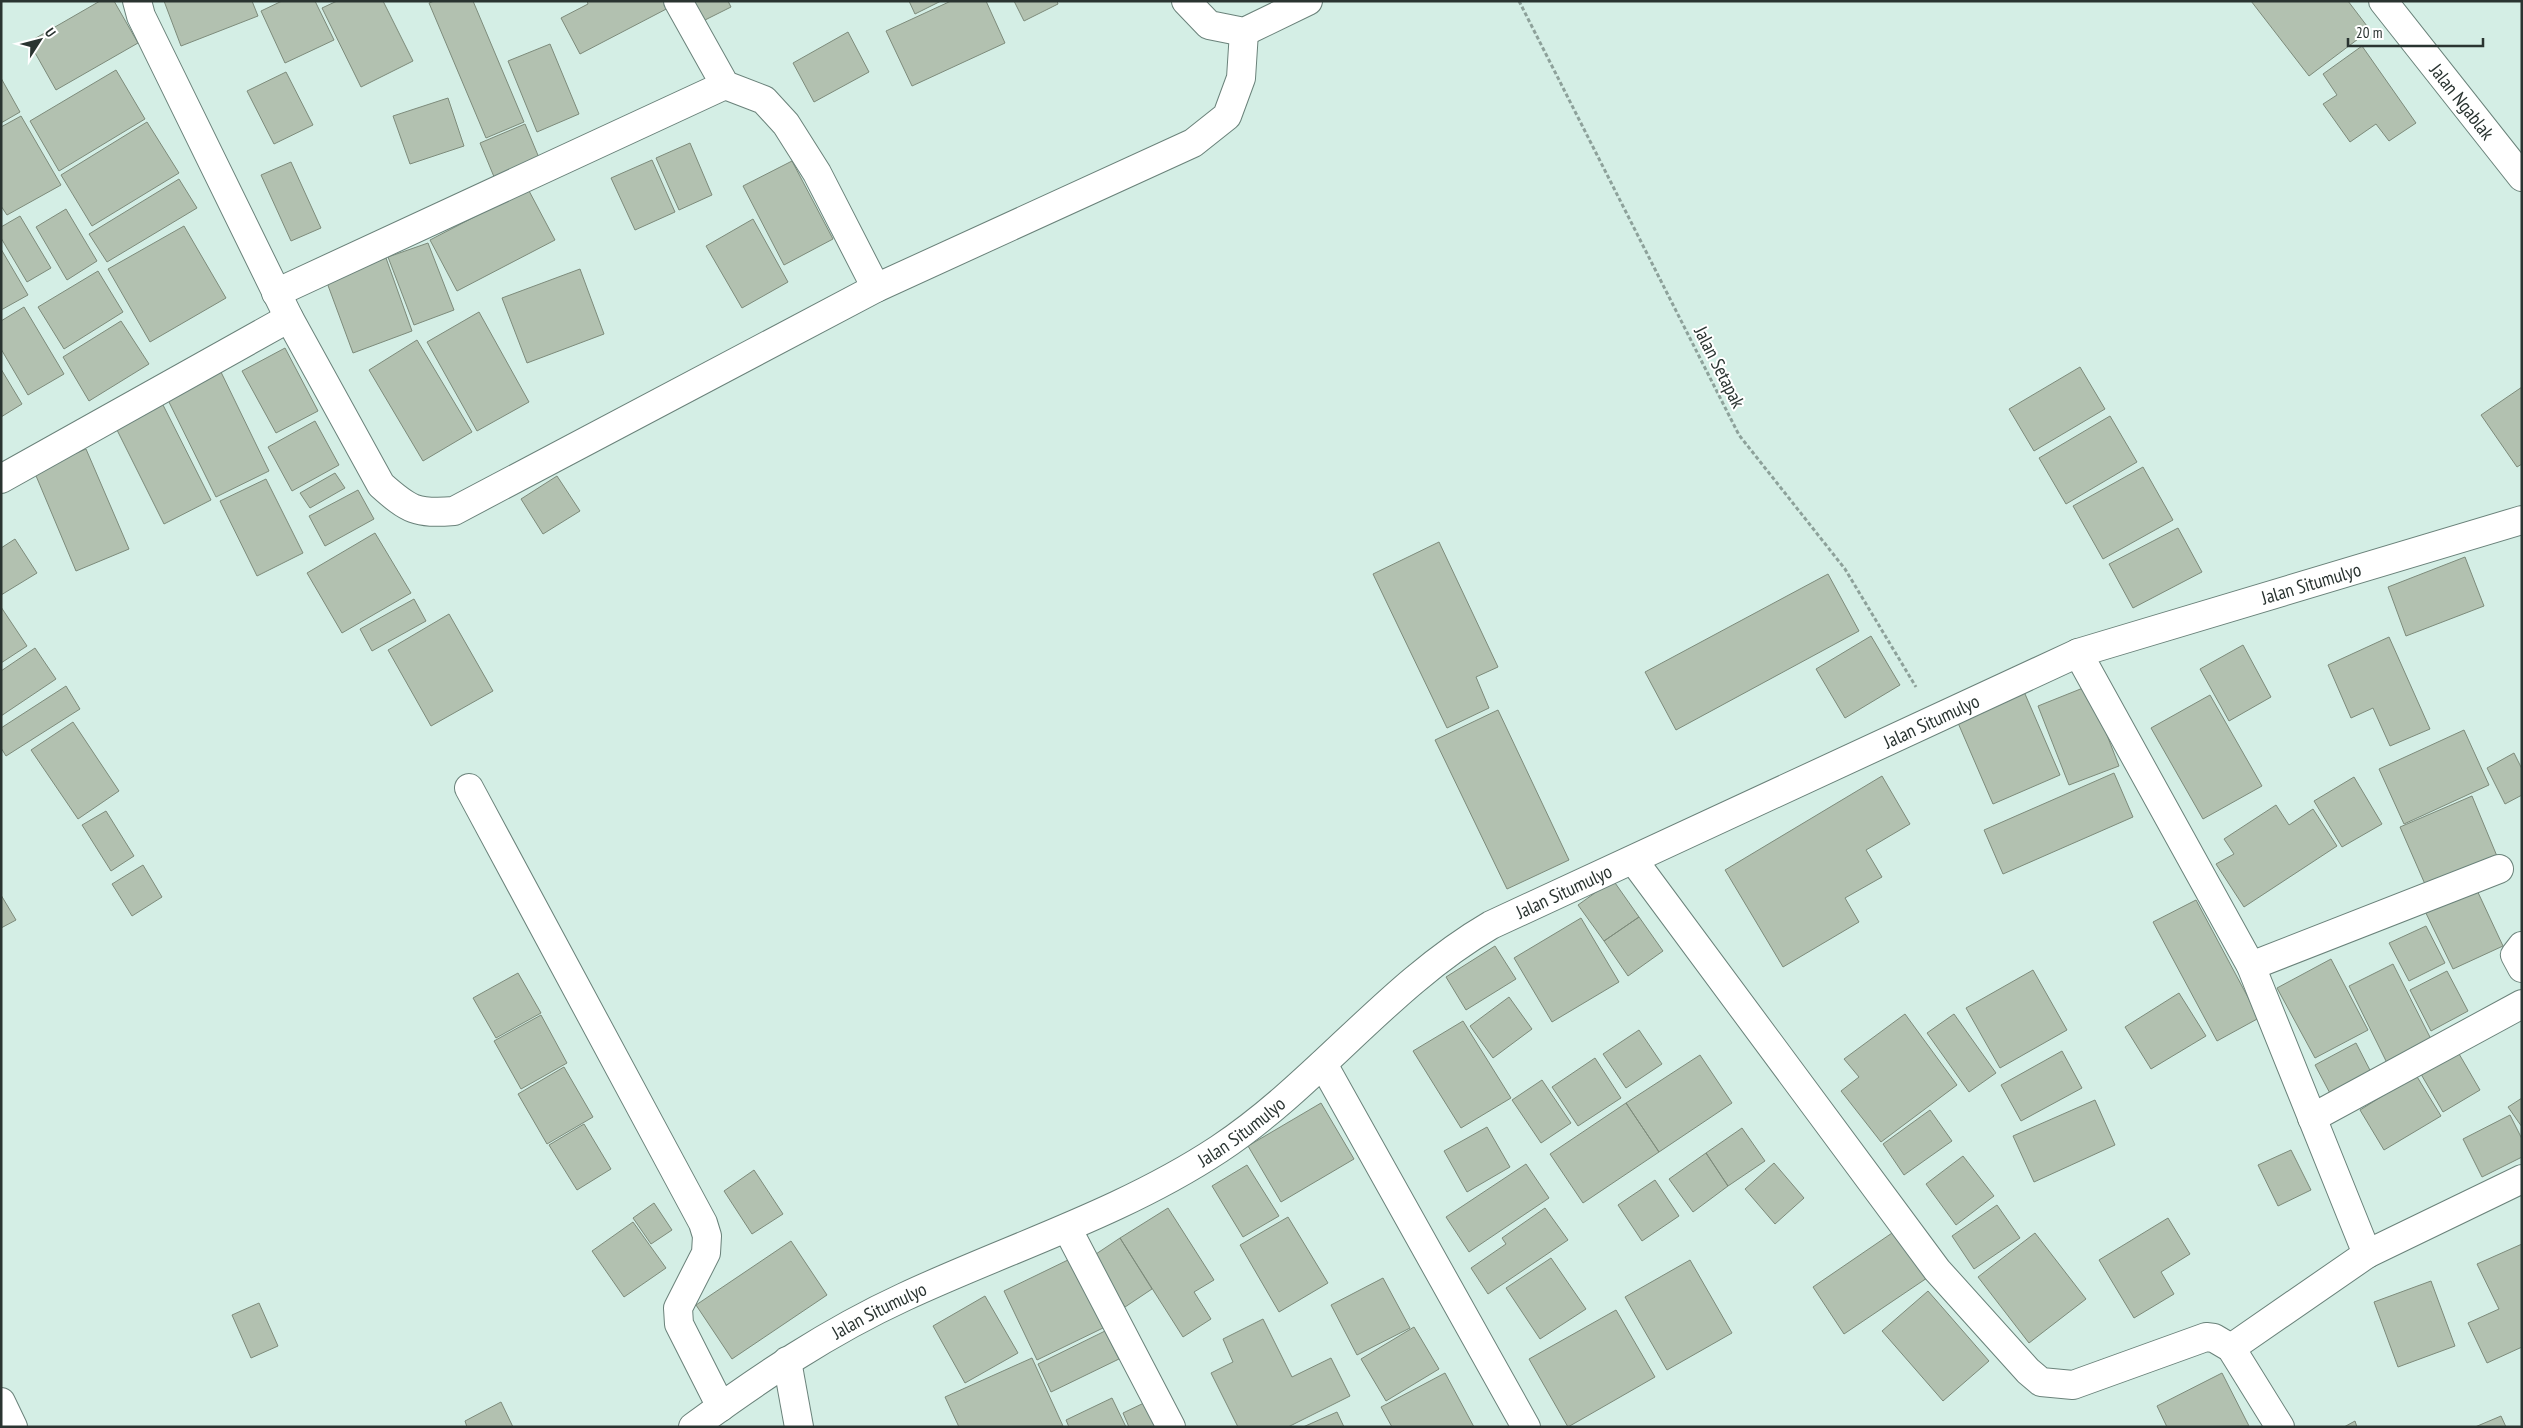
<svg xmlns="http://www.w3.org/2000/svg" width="2523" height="1428" font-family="'PT Sans Narrow',sans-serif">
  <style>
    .building { fill: #b2c1b0; stroke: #7d8b7b }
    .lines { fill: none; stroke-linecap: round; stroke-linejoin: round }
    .street-casing { stroke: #6a827a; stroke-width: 30 }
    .secondary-casing { stroke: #6a827a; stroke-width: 30 }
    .path { stroke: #8da19a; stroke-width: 3; stroke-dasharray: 4 2.5; stroke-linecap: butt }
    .street { stroke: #fff; stroke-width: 28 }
    .secondary { stroke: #fff; stroke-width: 28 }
    .labels { text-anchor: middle; stroke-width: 4; stroke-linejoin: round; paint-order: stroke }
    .street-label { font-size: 19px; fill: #2a3431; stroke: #fff }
  </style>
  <rect width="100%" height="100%" fill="#d4eee5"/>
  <path class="building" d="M100,1H114L138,43L56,90L29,42Z
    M164,1H252L258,16L181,46Z
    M282,1H315L334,40L285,63L261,11Z
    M337,1H383L413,61L361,87L322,8Z
    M434,1H473L524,122L486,138L429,3Z
    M587,1H672L674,5L580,54L561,18L588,4Z
    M683,1H728L731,7L695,25Z
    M909,1H941L915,14Z
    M951,1H986L1005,43L912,86L886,31Z
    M1014,1H1057L1058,4L1024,21Z
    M2251,1H2348L2370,30L2309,76Z
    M848,32L869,72L814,102L793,63Z
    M550,44L579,114L537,132L508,61Z
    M2362,46L2416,123L2389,141L2376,124L2350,142L2323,104L2337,95L2323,74Z
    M116,70L145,119L59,171L30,121Z
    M286,72L313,125L274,144L247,91Z
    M1,78L20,112L1,123Z
    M448,98L464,146L410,164L393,116Z
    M21,116L61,185L7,215L1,206V127Z
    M147,122L179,173L92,226L61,175Z
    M525,124L542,165L497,184L480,143Z
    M690,143L712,195L679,210L656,158Z
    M652,160L675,212L635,230L611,178Z
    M792,161L833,239L784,265L743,186Z
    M291,162L321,228L291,241L261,175Z
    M179,179L197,208L107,262L89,234Z
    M528,189L555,240L457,291L430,240Z
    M66,209L97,261L67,280L36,227Z
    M20,216L51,268L27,282L1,238V227Z
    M753,219L788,282L742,308L706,246Z
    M184,226L226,298L150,342L108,269Z
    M428,243L454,310L414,325L388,257Z
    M1,249L28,295L1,310Z
    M386,258L412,331L353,353L326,280Z
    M580,269L604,334L527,363L502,298Z
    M98,271L123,312L64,349L38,307Z
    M24,307L64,374L28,395L1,349V321Z
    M479,312L529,402L477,431L427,342Z
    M121,321L149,364L89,401L63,357Z
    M417,340L472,432L423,461L369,370Z
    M285,348L318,411L276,433L242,371Z
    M2080,367L2105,409L2034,451L2009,409Z
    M219,368L269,471L216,497L165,394Z
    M1,369L22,404L1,417Z
    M2522,387V464L2517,467L2481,415Z
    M160,399L211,500L164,524L113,422Z
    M2110,416L2137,462L2066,504L2039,458Z
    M315,421L339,465L292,491L268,447Z
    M86,449L129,549L76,571L34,471Z
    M2143,467L2173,520L2103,559L2073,506Z
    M335,473L345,488L310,508L300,493Z
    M557,476L580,511L543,534L521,499Z
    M266,479L303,553L257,576L220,501Z
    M358,490L374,519L325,546L309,516Z
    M2178,528L2202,572L2133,608L2109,564Z
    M375,533L411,593L342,633L307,573Z
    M15,539L37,573L1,595V548Z
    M1439,542L1498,667L1476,677L1489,708L1447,728L1373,574Z
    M2465,557L2484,606L2406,636L2388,587Z
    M1828,574L1859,631L1676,730L1645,672Z
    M414,599L426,621L372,651L360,629Z
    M1,607L27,646L1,663Z
    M449,614L493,691L431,726L388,650Z
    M1871,636L1900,685L1845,718L1816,669Z
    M2389,637L2430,729L2390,746L2373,708L2351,718L2328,665Z
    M2243,645L2271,697L2229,721L2200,669Z
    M35,648L56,679L1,716V671Z
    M66,686L80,709L6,756L1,748V728Z
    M2088,686L2119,766L2069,785L2038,706Z
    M2022,687L2060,775L1993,804L1955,716Z
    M2210,695L2262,786L2203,819L2151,728Z
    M1498,710L1569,860L1507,889L1435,740Z
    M73,722L119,791L78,819L31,750Z
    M2464,730L2489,785L2404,824L2379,769Z
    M2514,753L2522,769V795L2505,804L2487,768Z
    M2114,773L2133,817L2003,874L1984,830Z
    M1882,776L1910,824L1866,850L1882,877L1845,898L1859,922L1783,967L1725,870Z
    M2354,777L2382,824L2342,847L2314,801Z
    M2472,796L2499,861L2428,891L2400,827Z
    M2276,805L2289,825L2313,809L2337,846L2244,907L2216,864L2234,854L2224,839Z
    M106,811L134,856L111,871L82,825Z
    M143,865L162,897L132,916L112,884Z
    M1613,880L1639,917L1604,941L1578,905Z
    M2475,886L2503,946L2453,969L2422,905Z
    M1,895L16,920L1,928Z
    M2196,900L2259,1018L2217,1041L2153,922Z
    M1639,917L1663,951L1628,976L1604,941Z
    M1581,918L1619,982L1552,1022L1514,958Z
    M2426,926L2445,963L2409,981L2389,943Z
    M1495,946L1516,979L1466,1010L1446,977Z
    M2331,959L2368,1030L2315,1058L2277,988Z
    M2393,964L2433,1043L2388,1065L2349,986Z
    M2033,970L2067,1030L2000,1068L1966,1008Z
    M2447,971L2468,1011L2431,1031L2410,990Z
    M518,973L541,1013L496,1038L473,998Z
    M2179,993L2206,1036L2151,1069L2125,1027Z
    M1509,997L1532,1029L1493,1058L1470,1026Z
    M1905,1014L1957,1085L1881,1142L1841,1091L1859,1077L1844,1059Z
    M1954,1014L1996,1073L1969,1092L1927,1033Z
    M541,1015L567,1063L521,1089L494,1041Z
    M1463,1021L1511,1098L1461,1128L1413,1051Z
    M1639,1030L1662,1064L1626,1088L1603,1054Z
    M2356,1043L2374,1078L2333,1099L2315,1065Z
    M2455,1047L2480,1090L2443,1112L2418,1069Z
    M2062,1051L2082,1088L2021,1121L2001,1085Z
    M1700,1055L1732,1103L1659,1152L1626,1103Z
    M1595,1058L1621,1098L1578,1126L1552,1087Z
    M564,1067L593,1117L547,1144L518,1094Z
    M2416,1075L2441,1116L2384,1150L2360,1110Z
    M1542,1080L1571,1123L1541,1143L1512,1100Z
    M2522,1098V1127L2508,1107Z
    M2095,1100L2115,1145L2034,1182L2013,1136Z
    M1321,1103L1354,1159L1281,1202L1248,1146Z
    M1626,1103L1659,1152L1583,1203L1550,1154Z
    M1930,1110L1952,1141L1904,1175L1883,1144Z
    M2510,1115L2522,1139V1157L2482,1177L2463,1139Z
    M584,1124L611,1169L577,1190L549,1145Z
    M1487,1127L1510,1167L1467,1192L1444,1151Z
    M1742,1128L1765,1161L1728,1186L1706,1153Z
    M2291,1150L2311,1190L2278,1206L2258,1165Z
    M1706,1153L1728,1186L1693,1212L1669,1179Z
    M1963,1156L1994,1196L1956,1225L1926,1184Z
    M1774,1163L1804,1198L1775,1224L1745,1189Z
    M1526,1164L1549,1198L1469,1252L1446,1217Z
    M1247,1165L1279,1216L1243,1237L1212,1186Z
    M754,1170L783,1214L752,1234L724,1191Z
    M1655,1180L1679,1216L1642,1241L1618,1205Z
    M654,1203L672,1230L651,1244L633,1218Z
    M1997,1205L2020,1238L1974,1269L1952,1236Z
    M1168,1208L1214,1280L1194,1292L1211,1319L1183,1337L1120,1238Z
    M1545,1208L1568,1240L1488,1294L1471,1268L1506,1244L1502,1238Z
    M1288,1217L1328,1283L1279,1312L1240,1245Z
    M2168,1218L2190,1254L2161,1272L2174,1294L2134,1318L2099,1260Z
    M633,1222L666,1268L624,1297L592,1251Z
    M1895,1231L1927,1278L1844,1334L1813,1287Z
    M2035,1233L2086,1299L2029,1343L1978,1277Z
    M1120,1238L1152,1289L1125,1307L1093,1256Z
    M791,1241L827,1295L732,1359L696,1305Z
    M2522,1244V1347L2487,1363L2468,1323L2499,1309L2477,1264Z
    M1551,1258L1586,1309L1540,1339L1506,1288Z
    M1070,1259L1103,1328L1037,1360L1004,1291Z
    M1690,1260L1732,1333L1667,1370L1625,1297Z
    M1383,1278L1410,1328L1357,1355L1331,1305Z
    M2431,1281L2455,1346L2398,1367L2374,1302Z
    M1928,1291L1989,1361L1943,1401L1882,1331Z
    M985,1296L1018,1353L965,1383L933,1326Z
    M259,1303L278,1346L251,1358L232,1315Z
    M1616,1310L1655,1377L1568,1427L1529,1359Z
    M1263,1319L1292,1377L1331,1358L1350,1396L1288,1427H1238L1211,1373L1233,1362L1223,1339Z
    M1414,1327L1439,1369L1386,1401L1361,1359Z
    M1105,1331L1119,1359L1051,1392L1038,1364Z
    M1032,1358L1063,1426L959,1427L945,1397Z
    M1445,1373L1474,1427H1392L1381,1407Z
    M2222,1373L2249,1426L2167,1427L2157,1406Z
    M1112,1398L1126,1427H1069L1066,1420Z
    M501,1402L513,1427H467L465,1421Z
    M1146,1402L1158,1427H1129L1123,1413Z
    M1337,1412L1344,1427H1303Z
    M2501,1416L2506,1427H2475Z
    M2355,1421L2357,1427H2344Z"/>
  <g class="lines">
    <defs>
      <g id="street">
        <path d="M137,1L141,16L289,318L381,485C409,510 416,514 454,511L876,288L1193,143L1227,116L1241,78L1244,32"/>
        <path d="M678,1L725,85L764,100L786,124L817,173L876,288"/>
        <path d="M1186,1L1209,25L1244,32L1308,1"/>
        <path d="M276,293L725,85"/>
        <path d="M1,479L289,318"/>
        <path d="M2078,653L2251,966L2367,1254"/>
        <path d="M469,788L703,1223L707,1236L706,1253L678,1308L679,1324L721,1407"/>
        <path d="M1634,861L1937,1270L2028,1371L2041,1382L2073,1385L2206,1337L2214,1338L2231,1348L2280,1427"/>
        <path d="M2522,946L2515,955L2522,968"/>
        <path d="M2251,966L2499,869"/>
        <path d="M1323,1064L1526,1427"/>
        <path d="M2312,1118L2522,1004"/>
        <path d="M1067,1228L1171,1427"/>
        <path d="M2231,1348L2367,1254L2522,1179"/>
        <path d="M787,1361L799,1427"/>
        <path d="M1,1402L13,1427"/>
        <path id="s1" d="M693,1427C760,1378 828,1332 904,1297C1009,1248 1122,1213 1219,1149C1317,1084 1388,985 1491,925L2078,653L2522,520"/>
      </g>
      <g id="secondary">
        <path id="s2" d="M2383,1L2522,177"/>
      </g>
    </defs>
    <use href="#street" class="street-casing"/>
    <use href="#secondary" class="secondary-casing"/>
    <path class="path" d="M1519,1L1739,435L1845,569L1916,687"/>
    <use href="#street" class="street"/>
    <use href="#secondary" class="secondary"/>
  </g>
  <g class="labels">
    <g class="street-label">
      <text dy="7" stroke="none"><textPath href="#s2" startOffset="128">Jalan Ngablak</textPath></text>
      <text transform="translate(1720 367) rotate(63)" y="7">Jalan Setapak</text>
      <text dy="7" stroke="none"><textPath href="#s1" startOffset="1840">Jalan Situmulyo</textPath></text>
      <text dy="7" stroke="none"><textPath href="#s1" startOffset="1435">Jalan Situmulyo</textPath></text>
      <text dy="7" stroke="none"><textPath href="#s1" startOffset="1030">Jalan Situmulyo</textPath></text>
      <text dy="7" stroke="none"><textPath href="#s1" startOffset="625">Jalan Situmulyo</textPath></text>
      <text dy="7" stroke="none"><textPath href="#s1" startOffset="220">Jalan Situmulyo</textPath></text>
    </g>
  </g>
  <rect width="2523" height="1428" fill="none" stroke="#2a3431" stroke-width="5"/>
  <g transform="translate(40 40) rotate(54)" stroke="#ffffff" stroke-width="4" paint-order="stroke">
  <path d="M0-4L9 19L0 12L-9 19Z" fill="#2a3431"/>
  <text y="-8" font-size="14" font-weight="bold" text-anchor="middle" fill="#2a3431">U</text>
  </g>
  <path d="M2348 38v8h135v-8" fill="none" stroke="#2a3431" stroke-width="2.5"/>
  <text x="2356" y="38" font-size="15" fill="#2a3431" stroke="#ffffff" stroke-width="4" paint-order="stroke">20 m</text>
</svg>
